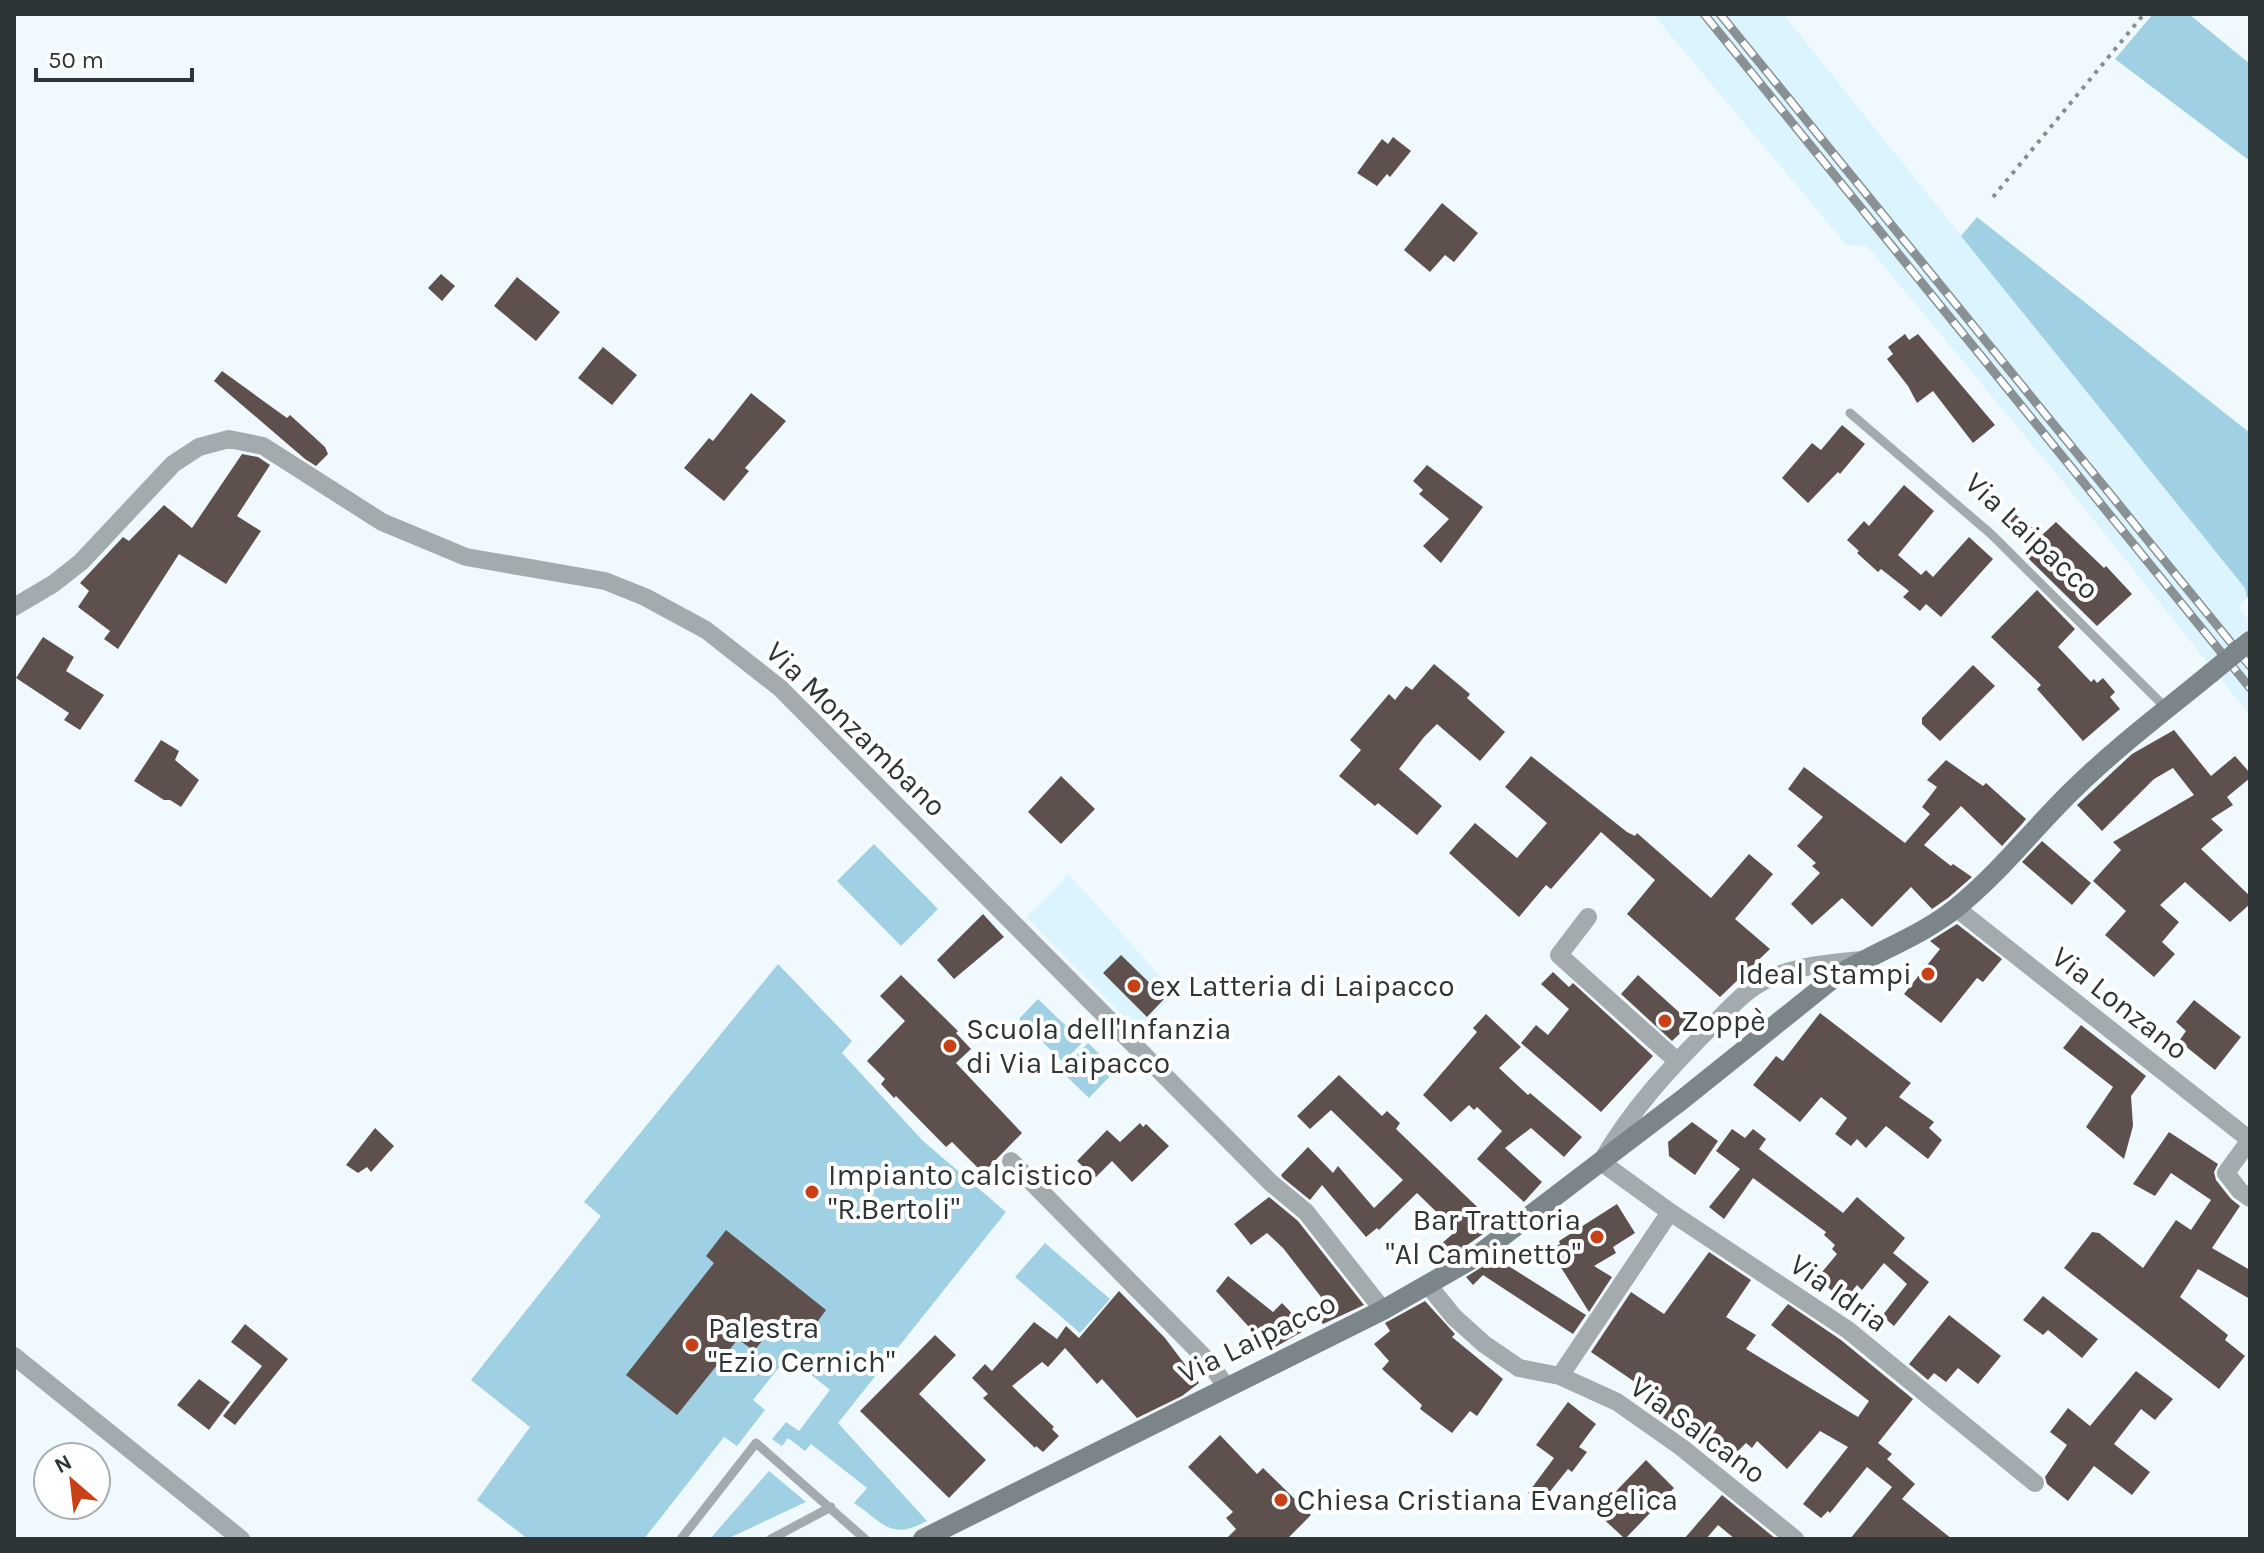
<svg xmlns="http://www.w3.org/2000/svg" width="2264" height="1553" font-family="Karla,sans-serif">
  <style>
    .built { fill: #dbf4fe }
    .green { fill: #a0d0e3 }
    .building { fill: #5e514d }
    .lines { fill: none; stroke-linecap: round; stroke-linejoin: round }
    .path { stroke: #868e91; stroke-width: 4; stroke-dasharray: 4 6; stroke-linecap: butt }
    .lane { stroke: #a4abae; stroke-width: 9 }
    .street { stroke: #a4abae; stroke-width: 18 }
    .secondary { stroke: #7c868a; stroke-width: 20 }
    .rail-casing { stroke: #899194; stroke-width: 9 }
    .rail { stroke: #fff; stroke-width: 6; stroke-dasharray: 18; stroke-linecap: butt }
    .secondary-bridge { stroke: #7c868a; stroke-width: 20 }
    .poi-dot { fill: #c94016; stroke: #fff; stroke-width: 3 }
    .labels { text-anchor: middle; stroke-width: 8; stroke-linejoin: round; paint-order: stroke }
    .street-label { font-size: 30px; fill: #2e3537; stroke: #fff }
    .poi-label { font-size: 30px; fill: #2e3537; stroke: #fff; text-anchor: start }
  </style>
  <rect width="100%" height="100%" fill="#f0fafe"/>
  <path class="built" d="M1653,14H1783L2245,588L2247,598L2239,607L2250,622V716L2069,489L1867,246L1846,245Z
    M1069,874L1175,993L1138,1031L1026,917Z"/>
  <path class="green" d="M2153,14H2189L2250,64V161L2115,59Z
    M1977,217L2250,433V595L2247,598L2245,588L1961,236Z
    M874,844L938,909L901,946L837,881Z
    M778,964L852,1041L842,1053L923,1141L1006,1212L838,1423L927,1521C890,1541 884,1523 854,1503L867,1488L811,1444L805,1451L788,1438L782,1446L772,1439L786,1422L799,1431L830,1390L788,1356L753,1400L765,1410L737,1446L724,1437L644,1539H528L477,1500L530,1427L471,1380L601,1216L584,1202Z
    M1038,999L1083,1042L1063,1062L1019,1019Z
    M1088,1043L1116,1070L1089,1098L1061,1071Z
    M1045,1243L1110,1299L1080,1333L1015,1277Z
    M769,1471L806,1502L727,1539H710Z"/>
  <path class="building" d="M1393,137L1411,151L1390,177L1387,174L1377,186L1357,173L1382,139L1388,144Z
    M1442,203L1478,233L1454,262L1445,255L1430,272L1404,250Z
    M441,274L455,286L442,301L428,288Z
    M517,277L560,312L536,341L494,306Z
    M1905,334L1909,340L1918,334L1995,425L1973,443L1933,391L1917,403L1908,386L1887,359L1893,354L1888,347Z
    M603,347L637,375L612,405L578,378Z
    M222,371L287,418L290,415L325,447L328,454L316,466L305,459L214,381Z
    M751,393L786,421L745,468L749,471L724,501L684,468L709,438L713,441Z
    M1842,425L1865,444L1840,474L1838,472L1808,503L1782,478L1812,443L1821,450Z
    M242,454L258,457L270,465L237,516L261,531L226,584L179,554L118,649L104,639L110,631L78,607L89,591L80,583L123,537L129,541L164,505L192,528Z
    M1427,465L1483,507L1441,563L1423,546L1449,519L1419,494L1423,490L1413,481Z
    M1904,485L1934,511L1898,555L1921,575L1926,570L1933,577L1969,537L1993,559L1941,617L1926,604L1920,611L1903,597L1909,591L1881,569L1878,572L1857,553L1859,551L1847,540L1864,521L1869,526Z
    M2011,511L2042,535L2056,522L2104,568L2106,566L2132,594L2097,626L2028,558L2036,551L2003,520Z
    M2037,590L2075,629L2058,647L2091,682L2094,679L2097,683L2103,678L2115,692L2110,697L2120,709L2083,741L2037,689L2041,685L1991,637Z
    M43,637L74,657L66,671L104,695L80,730L64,720L69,713L16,678Z
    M1434,664L1470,694L1467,698L1505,732L1480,761L1437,724L1424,737L1399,769L1442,806L1417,835L1378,803L1375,806L1339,776L1361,750L1350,740L1389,694L1395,700L1406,686L1412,690Z
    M1973,665L1995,686L1940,741L1922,724V718Z
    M2174,730L2211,776L2235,756L2250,773V778L2227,797L2233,805L2211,819L2223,830L2201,849L2250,896V904L2230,922L2185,882L2160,905L2179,922L2162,942L2175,954L2154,977L2105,935L2126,911L2093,881L2121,850L2113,842L2194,795L2173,768L2154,779L2102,831L2077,805L2132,754Z
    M161,740L179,751L175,760L199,780L181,807L170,800H164L134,781Z
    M1531,756L1627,832L1635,836L1637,833L1711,898L1749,854L1773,874L1735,919L1770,949L1720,997L1627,914L1655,880L1601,832L1551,889L1546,885L1519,917L1449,853L1475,823L1517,858L1547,823L1505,787Z
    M1946,760L1983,786L1986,783L2026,819L2022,824L2002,846L1961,806L1924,845L1951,866L1953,864L1972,877L1948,898L1932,909L1911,887L1872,927L1842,898L1812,925L1791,904L1820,873L1812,866L1816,863L1797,846L1823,817L1788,789L1804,767L1905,843L1930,814L1922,807L1937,787L1927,780Z
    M1061,776L1095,809L1061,844L1028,812Z
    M2042,841L2091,883L2072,905L2022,862Z
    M983,914L1004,937L954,979L937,960Z
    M1957,924L2002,959L1983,982L1977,978L1941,1023L1904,994L1940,949L1930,941Z
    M1121,955L1165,998L1147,1017L1103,973Z
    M1553,972L1569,987L1573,983L1653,1056L1601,1112L1521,1043L1536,1025L1548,1035L1569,1009L1541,984Z
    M901,975L958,1031L956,1033L971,1049L956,1063L1022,1133L983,1173L952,1142L946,1147L896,1096L894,1098L881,1084L885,1079L867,1061L905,1021L880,996Z
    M1638,975L1691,1023L1672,1041L1621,994Z
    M2194,1000L2241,1037L2215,1070L2179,1041L2186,1031L2176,1022Z
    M1820,1013L1911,1083L1899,1097L1934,1122L1929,1128L1942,1140L1928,1159L1886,1126L1866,1148L1857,1139L1851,1146L1835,1134L1847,1118L1821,1097L1800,1122L1753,1085L1776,1056L1783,1061Z
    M1486,1014L1521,1047L1499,1068L1528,1095L1530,1093L1582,1137L1564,1157L1531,1128L1505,1148L1542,1182L1524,1202L1477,1159L1502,1131L1477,1107L1474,1110L1469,1105L1451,1122L1423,1095L1477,1032L1473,1028Z
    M2081,1025L2146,1076L2131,1096L2133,1126L2124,1159L2086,1127L2113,1087L2063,1048Z
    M1339,1075L1382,1116L1387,1111L1400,1123L1396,1129L1496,1225L1450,1257L1441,1244L1456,1231L1417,1193L1379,1230L1377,1228L1366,1237L1322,1185L1310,1200L1283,1178L1281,1175L1308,1147L1333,1173L1338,1166L1374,1208L1403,1180L1331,1110L1310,1129L1297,1116Z
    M1692,1122L1718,1141L1695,1175L1669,1156L1668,1142Z
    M1140,1123L1143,1127L1146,1124L1169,1146L1132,1182L1112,1161L1095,1178L1077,1161L1107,1130L1120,1142Z
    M375,1128L394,1146L371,1172L367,1167L358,1173L346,1165Z
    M1732,1129L1745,1138L1753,1129L1766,1139L1759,1149L1843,1213L1857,1197L1905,1238L1893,1253L1929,1282L1894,1326L1882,1316L1907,1284L1884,1263L1862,1290L1857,1285L1844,1301L1817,1278L1837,1254L1832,1249L1835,1245L1824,1235L1826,1232L1753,1178L1724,1219L1709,1207L1740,1169L1716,1151Z
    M2169,1132L2218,1164L2214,1172L2216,1180L2231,1199L2240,1206L2212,1248L2250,1270V1299L2198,1269L2180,1297L2228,1335L2225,1340L2245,1356L2219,1389L2064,1268L2092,1232L2099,1233L2143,1268L2176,1220L2191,1230L2211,1200L2171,1173L2155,1196L2133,1184Z
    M1269,1197L1298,1221L1364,1305L1323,1324L1313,1311L1325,1302L1283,1248L1267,1233L1251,1245L1234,1224Z
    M1617,1204L1635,1233L1613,1247L1616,1253L1594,1266L1612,1277L1589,1312L1550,1250L1560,1244L1559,1241Z
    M726,1230L826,1310L807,1336L782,1316L754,1351L738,1339L677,1415L626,1375L714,1263L706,1256Z
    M1709,1252L1751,1280L1726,1317L1756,1335L1746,1349L1858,1417L1869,1401L1771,1325L1788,1304L1841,1340L1913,1399L1878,1443L1892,1454L1887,1459L1915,1484L1902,1499L1952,1539H1850L1892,1487L1867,1467L1830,1513L1828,1511L1821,1518L1803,1504L1848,1447L1820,1431L1787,1469L1757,1441L1752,1448L1746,1443L1737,1452L1703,1426L1695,1436L1677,1422L1674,1426L1641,1401L1648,1391L1591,1352L1631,1292L1664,1314Z
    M1496,1258L1586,1315L1573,1334L1483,1275L1473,1285L1466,1277Z
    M1228,1276L1273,1312L1282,1303L1307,1329L1270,1350L1216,1291Z
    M1119,1291L1165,1338L1199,1383L1182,1396L1137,1418L1102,1379L1097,1384L1065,1348L1048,1367L1042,1362L1012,1386L1054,1427L1052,1429L1059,1436L1043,1452L1036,1446L1035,1448L983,1398L988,1394L972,1378L985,1364L992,1371L1034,1322L1057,1339L1066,1326L1079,1338Z
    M2043,1296L2098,1339L2082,1358L2048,1330L2043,1335L2023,1320Z
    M1425,1301L1455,1334L1452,1337L1503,1379L1477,1416L1470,1411L1452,1433L1420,1409L1422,1405L1382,1369L1389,1361L1374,1344L1390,1331L1385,1323Z
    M1949,1315L2001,1356L1978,1384L1958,1368L1946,1382L1934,1373L1928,1380L1909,1364Z
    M245,1324L288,1359L235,1425L223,1416L262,1366L231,1342Z
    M935,1335L956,1355L919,1394L986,1460L949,1498L860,1411Z
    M2136,1371L2173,1399L2155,1420L2141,1409L2114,1444L2150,1472L2132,1495L2094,1466L2068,1501L2047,1484L2045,1477L2067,1445L2050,1432L2068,1408L2090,1426Z
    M199,1379L230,1402L209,1430L177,1405Z
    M1568,1402L1596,1424L1579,1447L1587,1452L1572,1472L1568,1469L1540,1504L1528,1493L1554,1458L1536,1445Z
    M1220,1435L1257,1474L1263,1468L1311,1515L1287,1539H1226L1236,1529L1226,1518L1233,1512L1188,1467Z
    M1646,1460L1674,1488L1625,1539L1596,1512Z
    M1722,1495L1776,1539H1735L1718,1525L1706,1539H1684Z"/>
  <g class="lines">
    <path class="path" d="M1993,197L2144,14"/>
    <path class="lane" d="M1850,413L1991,534L2167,709
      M681,1539L756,1443L865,1539
      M771,1539L831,1507"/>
    <path class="street" d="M14,607L53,584L81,562L173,464L199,447L229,439L263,446L382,522L466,557L605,581L645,597L706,630L780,688L1271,1183L1306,1212L1383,1310
      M1956,908L2250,1140
      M1588,917L1559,955L1677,1061
      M1862,960C1831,963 1800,965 1771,978C1746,988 1729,1009 1710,1028C1667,1071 1632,1109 1601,1162L1670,1212L1848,1330L2035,1483
      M2250,1140L2226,1173L2240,1191L2250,1198
      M1011,1161L1207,1360L1226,1386
      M1428,1285L1454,1317L1484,1344L1519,1368L1560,1376L1617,1402L1681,1447L1795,1539
      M14,1356L241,1539
      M1560,1376L1670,1212"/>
    <path class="secondary" d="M923,1539L1383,1310L1474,1258L1683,1099L1835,977C1874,952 1920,937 1956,908C2001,872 2035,826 2076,787C2118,746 2166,710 2211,673"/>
    <defs>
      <path id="rail" d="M1704,14L2250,688
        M1720,14L2250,666"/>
    </defs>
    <use href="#rail" class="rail-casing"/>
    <use href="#rail" class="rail"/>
    <path class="secondary-bridge" d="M2211,673L2250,641"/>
  </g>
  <g class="poi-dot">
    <circle cx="1928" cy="974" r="8"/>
    <circle cx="1134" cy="986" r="8"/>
    <circle cx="1665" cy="1021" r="8"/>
    <circle cx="950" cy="1046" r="8"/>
    <circle cx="812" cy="1192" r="8"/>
    <circle cx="1597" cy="1237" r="8"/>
    <circle cx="692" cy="1345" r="8"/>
    <circle cx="1281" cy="1500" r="8"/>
  </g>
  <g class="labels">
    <g class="street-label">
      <text transform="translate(2032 536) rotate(43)" y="10">Via Laipacco</text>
      <text transform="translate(856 729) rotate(44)" y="10">Via Monzambano</text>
      <text transform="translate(2120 1003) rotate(38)" y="10">Via Lonzano</text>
      <text transform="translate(1839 1293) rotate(35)" y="10">Via Idria</text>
      <text transform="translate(1257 1338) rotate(-26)" y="10">Via Laipacco</text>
      <text transform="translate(1698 1430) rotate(36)" y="10">Via Salcano</text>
    </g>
    <g class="poi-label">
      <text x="1912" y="984" text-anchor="end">Ideal Stampi</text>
      <text x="1150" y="996">ex Latteria di Laipacco</text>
      <text x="1681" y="1031">Zoppè</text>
      <text x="966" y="1039">Scuola dell'Infanzia<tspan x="966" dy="34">di Via Laipacco</tspan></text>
      <text x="828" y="1185">Impianto calcistico<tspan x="828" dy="34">"R.Bertoli"</tspan></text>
      <text x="1581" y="1230" text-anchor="end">Bar Trattoria<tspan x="1581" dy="34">"Al Caminetto"</tspan></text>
      <text x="708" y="1338">Palestra<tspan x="708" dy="34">"Ezio Cernich"</tspan></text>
      <text x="1297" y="1510">Chiesa Cristiana Evangelica</text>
    </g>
  </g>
  <rect width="2264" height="1553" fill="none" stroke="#2e3537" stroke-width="32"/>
  <g transform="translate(72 1481) rotate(332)"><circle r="38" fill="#ffffff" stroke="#abaeaf" stroke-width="2"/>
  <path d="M0-6L14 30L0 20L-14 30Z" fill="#c94016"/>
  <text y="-12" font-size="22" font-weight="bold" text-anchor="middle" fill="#2e3537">N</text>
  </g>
  <path d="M36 68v12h156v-12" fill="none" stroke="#2e3537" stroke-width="4"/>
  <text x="48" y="68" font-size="24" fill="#2e3537" stroke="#ffffff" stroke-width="6" paint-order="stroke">50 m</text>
</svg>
